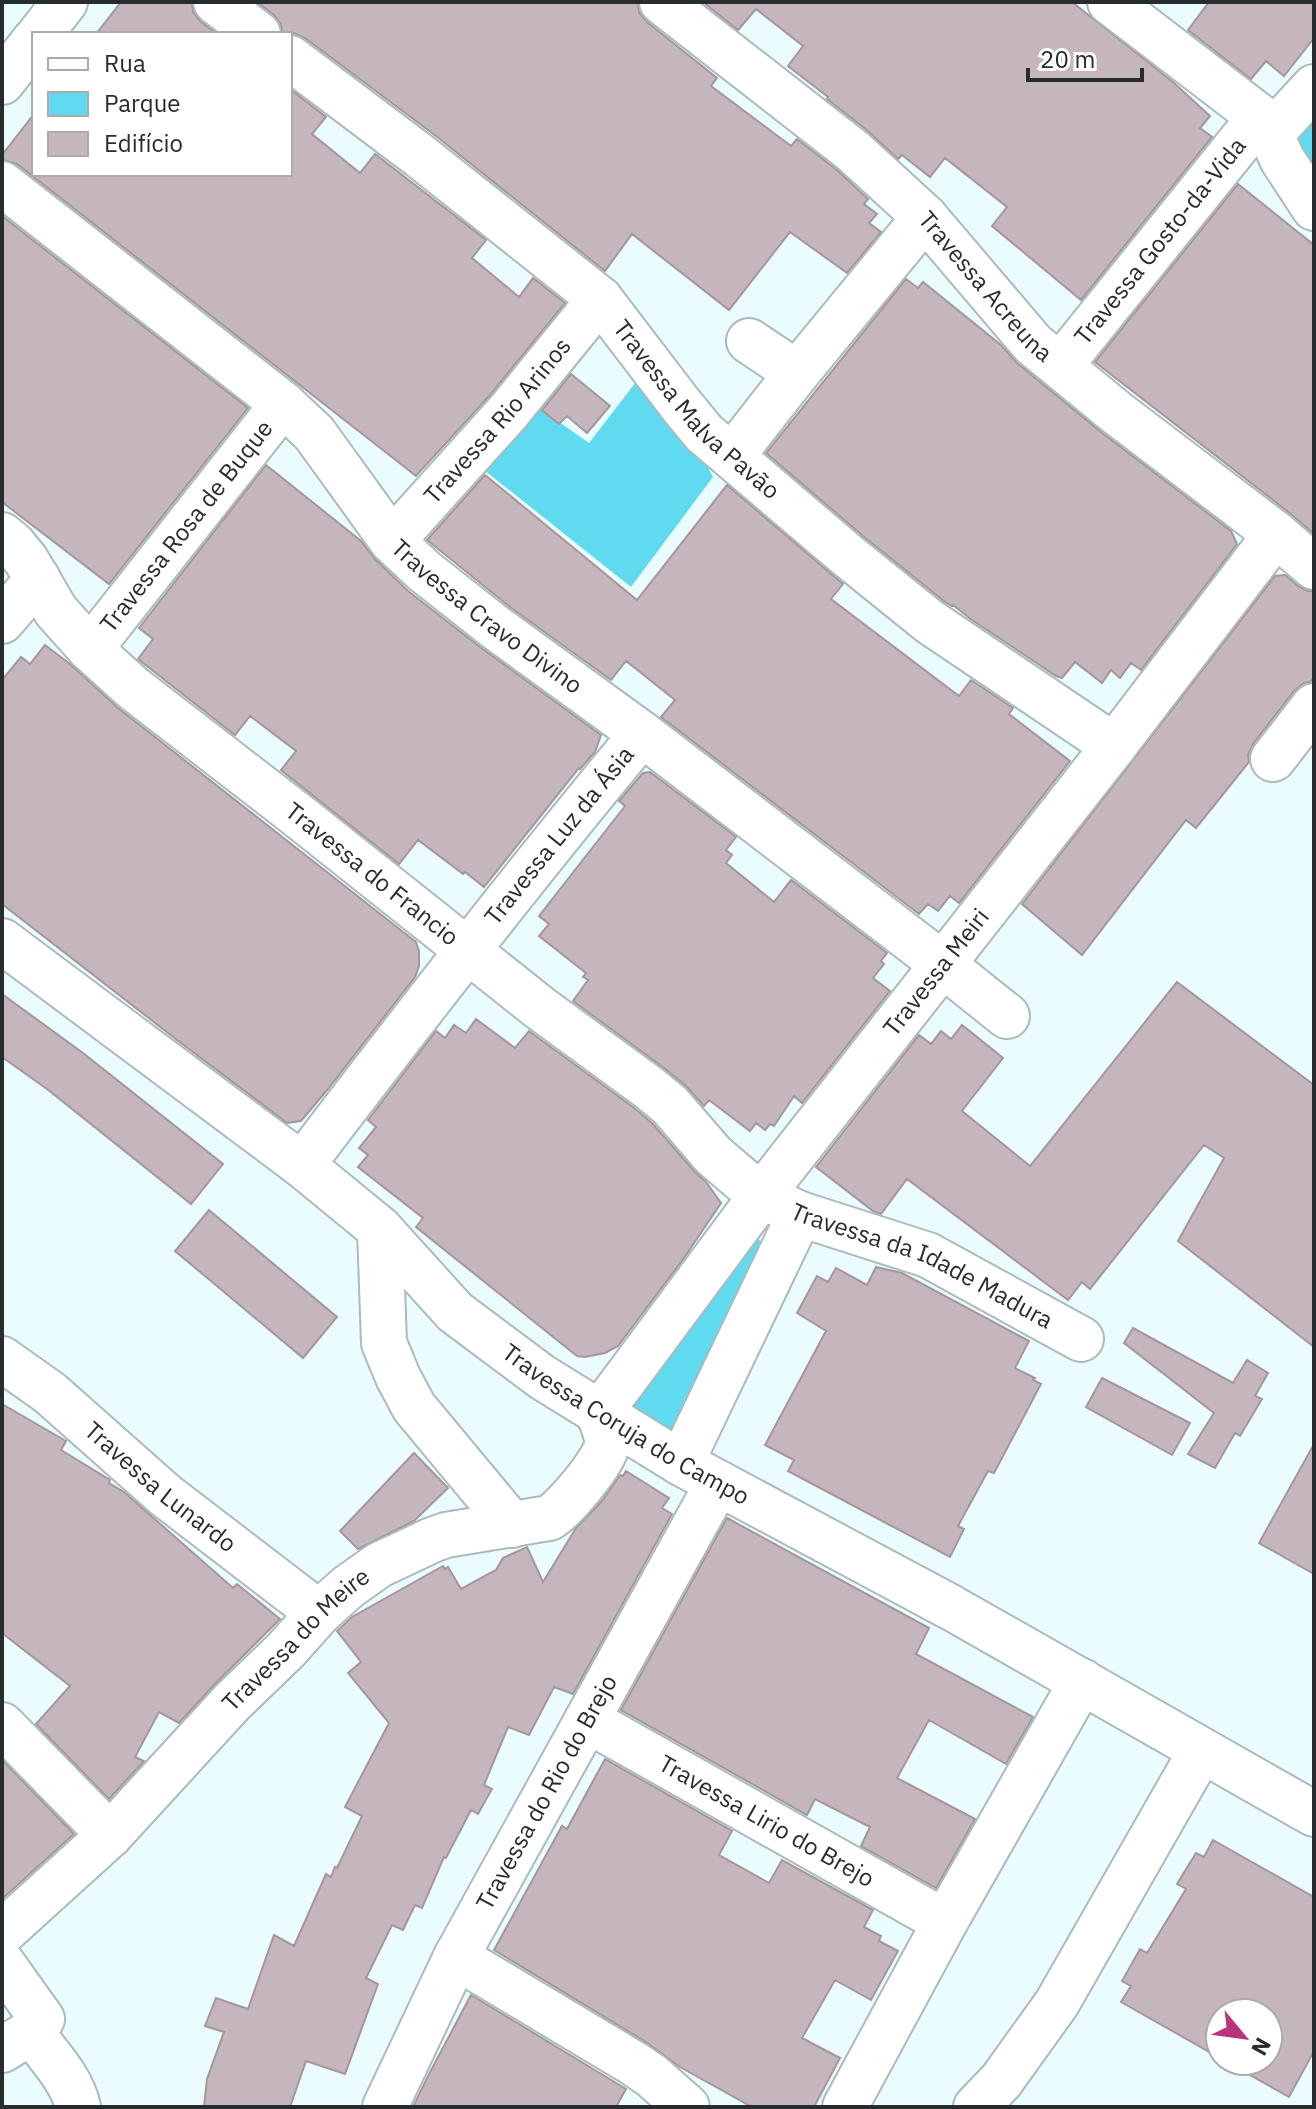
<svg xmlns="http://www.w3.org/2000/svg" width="1316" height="2109" font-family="'IBM Plex Sans',sans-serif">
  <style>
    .green { fill: #60daef }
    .building { fill: #c4b6bc; stroke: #a4969c; stroke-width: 2 }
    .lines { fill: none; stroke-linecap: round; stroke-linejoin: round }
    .minor-casing { stroke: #abbabd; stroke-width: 48 }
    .minor { stroke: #fff; stroke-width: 44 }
    .labels { text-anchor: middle; stroke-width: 6; stroke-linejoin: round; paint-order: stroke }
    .street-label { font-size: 24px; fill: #272d2f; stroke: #fff }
  </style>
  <rect width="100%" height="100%" fill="#ebfcff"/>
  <path class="green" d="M1314,101V192L1293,157L1296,123Z
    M639,378L700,452L713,477L631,587L474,462L528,400L589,443Z
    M744,1228L772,1250L676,1440L646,1425L627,1402Z"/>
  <path class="building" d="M121,2H192L193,12L200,21L217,34H96Z
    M257,2H638L639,12L647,22L717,78L711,86L791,146L797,139L837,170L868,199L864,204L877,214L869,223L881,232L847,273L790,232L729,310L632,234L605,271L436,136L305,38L294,33L282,34L281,24L274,15Z
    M703,2H1072L1173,82L1210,116L1200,128L1212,137L1081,300L992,226L1007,207L945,158L930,177L902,155L898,159L868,131L827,99L828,97L788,66L803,46L756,9L738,30Z
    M1209,2H1314V38L1284,76L1266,61L1251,79L1188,30Z
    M290,89L326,117L312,134L360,173L375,154L486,240L472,258L519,297L533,278L565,303L490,395L416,476L17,164L2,160V155L34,114V174H290Z
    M1238,184L1314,245V534L1291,514L1095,362Z
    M2,216L248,408L109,584L2,502Z
    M906,279L918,288L923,282L1001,345L1017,363L1101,432L1231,531L1237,544L1141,670L1131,663L1120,678L1111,670L1102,683L1075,662L1062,678L1056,676L972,620L953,605L952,606L945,602L863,536L766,453Z
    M571,374L610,406L587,433L567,416L559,424L542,410Z
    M266,465L361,541L375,559L408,591L480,647L601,735L595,752L580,769L579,768L484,887L465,872L463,874L418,840L399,864L281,770L296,751L250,716L235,735L138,659L153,639L139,628Z
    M485,475L637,600L727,485L843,584L831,599L959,696L971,680L1013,708L1009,714L1070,761L959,903L950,896L938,911L928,904L919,914L661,717L675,700L626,661L611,680L510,607L427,540Z
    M1285,575L1298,586L1308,591H1314V677L1310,682L1304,683L1294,691L1253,744L1248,755L1249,762L1196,828L1186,820L1082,955L1022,904L1275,576Z
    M45,645L70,664L118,708L416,942L419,951V966L415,977L328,1089L301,1121L287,1123L177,1040L2,904V680L21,657L30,664Z
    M650,772L736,837L726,850L732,855L726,863L774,902L791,880L887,953L881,961L884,964L873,978L890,991L802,1103L794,1096L774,1126L770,1124L765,1130L756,1123L750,1131L709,1100L704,1106L686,1086L664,1068L573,1001L588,980L583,977L586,973L539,936L549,924L539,916L625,806L619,801L643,773Z
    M1177,982L1314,1085V1347L1178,1241L1224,1158L1204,1145L1090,1289L1082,1282L1068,1300L907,1179L881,1214L873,1211L816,1167L919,1035L931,1044L941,1031L951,1039L962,1025L1003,1058L962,1111L1030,1166Z
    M2,994L83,1053L223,1164L191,1204L47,1089L2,1057Z
    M476,1019L515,1048L529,1031L633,1107L652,1123L694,1171L706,1182L721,1203L684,1258L618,1346L605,1353L585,1357L577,1356L416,1227L423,1218L358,1167L368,1155L359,1148L376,1127L368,1120L436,1031L445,1038L454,1025L466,1033Z
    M209,1210L337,1317L303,1358L175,1251Z
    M876,1267L902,1273L1029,1341L1015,1368L1035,1378L1033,1380L1041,1384L994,1473L988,1471L958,1526L964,1529L950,1557L788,1471L794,1460L765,1445L826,1331L797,1313L817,1276L828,1282L836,1268L867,1285Z
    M1133,1328L1233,1383L1247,1360L1268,1373L1255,1396L1262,1399L1240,1436L1235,1433L1215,1468L1188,1454L1214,1413L1124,1343Z
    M1102,1378L1190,1423L1172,1455L1086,1407Z
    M2,1404L66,1441L61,1450L110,1480L109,1483L124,1492L233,1588L237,1584L280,1619L214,1685L179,1723L159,1712L135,1757L144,1761L109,1799L36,1724L70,1686L2,1633Z
    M1314,1444V1574L1259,1543Z
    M414,1453L448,1488L414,1521L358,1549L340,1531Z
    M626,1471L669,1498L662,1508L672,1514L573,1694L554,1687L529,1735L508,1727L484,1785L492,1789L478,1814L471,1810L446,1858L444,1857L422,1908L415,1905L403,1930L392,1925L366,1978L378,1984L345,2074L306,2061L290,2107H204L207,2079L224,2032L205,2026L216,1998L248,2009L274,1935L294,1946L326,1874L331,1877L335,1867L337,1868L362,1816L345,1807L389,1723L348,1673L361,1662L337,1631L352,1617L443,1566L445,1569L448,1567L461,1589L496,1570L503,1558L527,1547L543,1582L576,1528L602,1501L620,1475L623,1476Z
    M727,1518L929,1628L916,1654L1033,1717L1006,1764L929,1720L897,1778L975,1819L936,1888L861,1846L870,1827L815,1799L807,1815L621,1710Z
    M605,1759L732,1831L719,1855L769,1883L782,1860L873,1910L864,1927L881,1936L879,1941L898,1951L871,2000L835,1980L802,2038L840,2058L814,2107H752L680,2067L646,2042L494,1950L562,1826L567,1829Z
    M3,1761L74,1834L2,1899V1762Z
    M1213,1840L1314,1897V2051L1289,2097L1225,2061H1268V2013H1220V2058L1121,2002L1131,1986L1122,1981L1140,1949L1147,1953L1186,1889L1177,1884L1196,1853L1204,1857Z
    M471,1995L626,2089L616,2107H413L428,2076Z"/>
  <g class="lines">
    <defs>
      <g id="minor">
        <path d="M216,2L258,34"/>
        <path id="s1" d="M662,2L853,151L925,217L1033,344L1117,413L1276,534L1314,567"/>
        <path d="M1110,2L1260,117L1271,134L1282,159L1314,208"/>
        <path d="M40,34L65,2"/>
        <path id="s2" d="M290,58L420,156L600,299L681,405L704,433L847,555L930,622L1114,746"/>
        <path d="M2,82L34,41"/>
        <path d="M1271,134L1314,87"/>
        <path id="s3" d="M2,184L283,404L314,433L392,541L424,571L495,627L642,734L932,956L1007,1016"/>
        <path d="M749,341L797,373"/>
        <path id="s4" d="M1060,366L1260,117"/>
        <path d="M732,456L797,373L925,217"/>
        <path id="s5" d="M2,535L13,544L26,560L56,611L90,649L133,688L300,817L540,1008L648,1087L670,1105L713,1155L761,1196L800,1214L928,1255L1081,1339"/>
        <path id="s6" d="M392,541L509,411L600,299"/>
        <path d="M2,621L38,579"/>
        <path id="s7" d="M90,649L283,404"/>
        <path d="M1273,759L1314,706"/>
        <path id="s8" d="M2,941L302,1165L380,1229L455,1312L542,1377L681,1463L952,1608L1314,1814"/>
        <path id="s9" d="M302,1165C413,1019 525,875 642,734"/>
        <path d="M380,1229L384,1343L398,1377L414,1407L512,1525"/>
        <path id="s10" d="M2,1359L50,1393L165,1495L319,1613"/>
        <path d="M681,1463L800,1214"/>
        <path id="s11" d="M587,1720L945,1922"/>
        <path d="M2,1725L110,1835"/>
        <path id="s12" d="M2,1933L110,1835L232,1702L286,1650L319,1613L348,1587L379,1565L432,1540L446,1535L549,1518C564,1510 604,1462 607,1445C608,1434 602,1424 599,1414L761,1196L1114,746L1276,534"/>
        <path d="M456,1957L633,2063L652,2076L687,2107"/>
        <path d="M2,1963L42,2019L31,2032L2,2050"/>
        <path d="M31,2032C47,2054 72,2079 78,2107"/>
        <path id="s13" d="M385,2107L456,1957L718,1483"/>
        <path d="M845,2107L945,1922L1082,1681"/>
        <path d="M976,2107L1001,2081L1057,2003L1201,1751"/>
      </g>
    </defs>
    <use href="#minor" class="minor-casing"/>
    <use href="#minor" class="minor"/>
  </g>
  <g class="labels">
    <g class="street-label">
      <text dy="8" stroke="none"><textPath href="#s4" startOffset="160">Travessa Gosto-da-Vida</textPath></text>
      <text dy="8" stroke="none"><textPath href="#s1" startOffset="432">Travessa Acreuna</textPath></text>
      <text dy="8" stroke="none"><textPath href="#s2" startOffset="540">Travessa Malva Pavão</textPath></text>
      <text dy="8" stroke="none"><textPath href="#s6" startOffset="160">Travessa Rio Arinos</textPath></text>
      <text dy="8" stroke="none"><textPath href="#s7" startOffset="156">Travessa Rosa de Buque</textPath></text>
      <text dy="8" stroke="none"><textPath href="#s3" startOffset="654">Travessa Cravo Divino</textPath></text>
      <text dy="8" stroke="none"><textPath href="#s9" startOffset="418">Travessa Luz da Ásia</textPath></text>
      <text dy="8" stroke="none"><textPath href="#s5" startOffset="506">Travessa do Francio</textPath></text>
      <text dy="8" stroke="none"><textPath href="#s12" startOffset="1388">Travessa Meiri</textPath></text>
      <text dy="8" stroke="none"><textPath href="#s5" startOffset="1188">Travessa da Idade Madura</textPath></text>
      <text dy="8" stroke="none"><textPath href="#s8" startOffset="792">Travessa Coruja do Campo</textPath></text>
      <text dy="8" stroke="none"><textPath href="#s10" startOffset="204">Travessa Lunardo</textPath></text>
      <text dy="8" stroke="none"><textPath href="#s12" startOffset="416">Travessa do Meire</textPath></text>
      <text dy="8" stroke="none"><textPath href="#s13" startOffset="354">Travessa do Rio do Brejo</textPath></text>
      <text dy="8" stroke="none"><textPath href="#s11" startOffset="206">Travessa Lirio do Brejo</textPath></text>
    </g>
  </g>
  <rect width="1316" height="2109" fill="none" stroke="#272d2f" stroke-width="8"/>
  <rect x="32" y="32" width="260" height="144" fill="#ffffff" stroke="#a9abac" stroke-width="2"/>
  <rect x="48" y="58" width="40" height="12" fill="#ffffff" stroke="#a9abac" stroke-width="2"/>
  <text x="104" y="72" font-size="24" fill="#272d2f">Rua</text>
  <rect x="48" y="92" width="40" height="24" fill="#60daef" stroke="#a9abac" stroke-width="2"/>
  <text x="104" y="112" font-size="24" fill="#272d2f">Parque</text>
  <rect x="48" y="132" width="40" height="24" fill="#c4b6bc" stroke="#a9abac" stroke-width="2"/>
  <text x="104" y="152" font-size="24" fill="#272d2f">Edifício</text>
  <g transform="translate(1244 2037) rotate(119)"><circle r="38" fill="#ffffff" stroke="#a9abac" stroke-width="2"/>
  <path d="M0-6L14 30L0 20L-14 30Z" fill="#b8357c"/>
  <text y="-12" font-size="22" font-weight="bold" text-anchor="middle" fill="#272d2f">N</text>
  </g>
  <path d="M1028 68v12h114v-12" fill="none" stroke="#272d2f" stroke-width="4"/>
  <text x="1040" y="68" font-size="24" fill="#272d2f" stroke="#ffffff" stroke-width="6" paint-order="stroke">20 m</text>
</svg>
